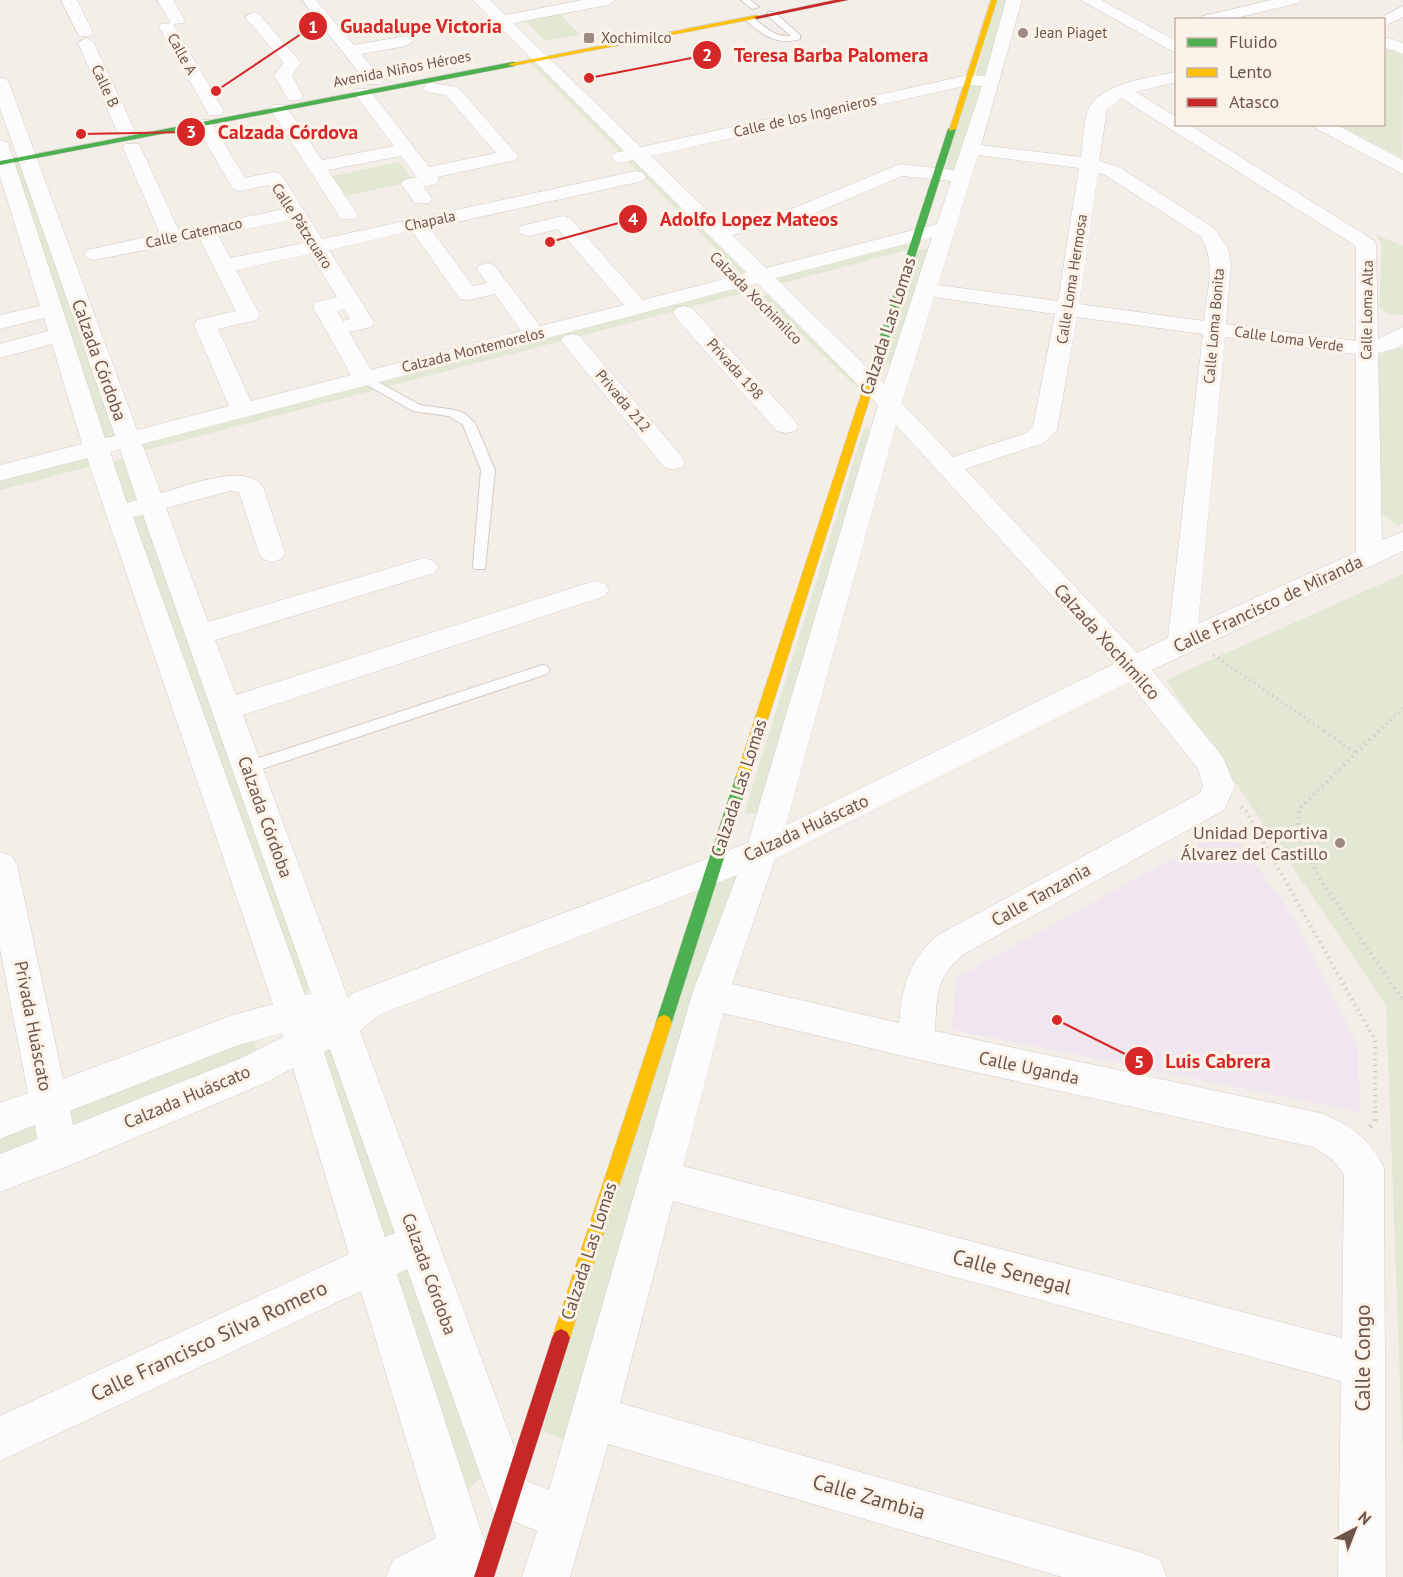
<svg xmlns="http://www.w3.org/2000/svg" width="1403" height="1577" font-family="'PT Sans',sans-serif">
  <style>
    .education { fill: #f0e6ef }
    .green { fill: #e2e8d4 }
    .lines { fill: none; stroke-linecap: round; stroke-linejoin: round }
    .lane-casing { stroke: #d3cbc6; stroke-width: 2 }
    .street-casing { stroke: #d3cbc6; stroke-width: 1 }
    .fast-casing { stroke: #d2cac5; stroke-width: 1 }
    .slow-casing { stroke: #d2cac5; stroke-width: 1 }
    .jam-casing { stroke: #d2cac5; stroke-width: 1 }
    .path-far2 { stroke: #d6cdc9; stroke-width: 3; stroke-dasharray: 1.5 4; stroke-linecap: butt }
    .path-far1 { stroke: #d6cdc9; stroke-width: 4; stroke-dasharray: 1.5 4.5; stroke-linecap: butt }
    .path { stroke: #d6cdc9; stroke-width: 5; stroke-dasharray: 2 6; stroke-linecap: butt }
    .lane { fill: #fdfcfc; fill-rule: evenodd }
    .street { fill: #fdfcfc; fill-rule: evenodd }
    .fast { fill: #4caf50; fill-rule: evenodd }
    .slow { fill: #ffc107; fill-rule: evenodd }
    .jam { fill: #c62828; fill-rule: evenodd }
    .poi-dot { fill: #9d8b83; stroke: #fcf3e8; stroke-width: 2 }
    .labels { text-anchor: middle; stroke-width: 6; stroke-linejoin: round; paint-order: stroke }
    .far-poi-label { font-size: 15px; fill: #6e554c; stroke: #fcf3e8; text-anchor: start }
    .far-street-label { font-size: 15px; fill: #6e554c; stroke: #fcf3e8 }
    .street-label { font-size: 18px; fill: #6e554c; stroke: #fcf3e8 }
    .poi-label { font-size: 18px; fill: #6e554c; stroke: #fcf3e8; text-anchor: end }
    .near-street-label { font-size: 21px; fill: #6e554c; stroke: #fcf3e8 }
    .leader { fill: none; stroke: #d62828; stroke-width: 2 }
    .callout-dot { fill: #d62828; stroke: #fcf3e8; stroke-width: 2 }
    .mark-label { font-size: 18px; text-anchor: middle; font-weight: bold; fill: #fff }
    .callout-label { font-size: 20px; text-anchor: middle; font-weight: bold; fill: #d62828; stroke: #fcf3e8; stroke-width: 6; stroke-linejoin: round; paint-order: stroke }
  </style>
  <rect width="100%" height="100%" fill="#f4eee8"/>
  <path class="education" d="M1228,828L1293,916L1358,1046L1360,1112L952,1030L956,978Z"/>
  <path class="green" d="M996,0H1011L993,78L975,77Z
    M556,10L580,35L545,41L521,16Z
    M1384,48L1403,55L1402,158L1338,125L1384,124Z
    M540,59L756,270L740,273L530,63Z
    M969,80L987,81L963,174L944,173Z
    M27,160L127,440L96,448L101,464L133,456L318,986L297,997L100,464L0,490V473L96,448L11,161Z
    M399,162L414,181L346,196L332,176Z
    M1376,235L1403,246V315L1388,314L1379,307L1382,245Z
    M910,240L907,250L772,286L767,274Z
    M933,247L895,366L883,362L912,252Z
    M734,285L743,293L143,451L139,440Z
    M772,294L870,382L860,390L761,296Z
    M1403,347V523L1398,526L1376,509L1378,355Z
    M864,428L878,430L764,813L744,814Z
    M1403,574V1464L1386,1005L1166,680Z
    M751,856L576,1445L542,1431L712,870Z
    M343,1032L486,1473L463,1494L318,1046Z
    M253,1036L258,1059L0,1157V1131Z"/>
  <g class="lines">
    <defs>
      <path id="lane" d="M741,0H750L759,7L752,9Z
        M768,12H774L800,35V39C777,46 761,35 745,19L752,17C764,26 775,38 791,36L768,16Z
        M364,374L420,405L455,410L464,413L475,423L495,470L485,569H475L473,566L481,470L463,425L449,416L413,411L360,381L358,378Z
        M542,665L547,666L550,670L547,674L247,774L241,772L239,768L241,764Z"/>
      <path id="street" d="M61,0H77L93,33L91,36H79Z
        M157,0H173L185,20L183,23L173,24L224,111L221,115H209L159,27L161,24L171,23Z
        M302,0H316L354,45L406,36L414,41L406,46L361,54L383,80L380,84H368Z
        M473,0H490L505,15L583,0H616L608,5L513,23L641,147L969,75L985,76L1006,0H1022L981,145L1081,157C1083,144 1084,117 1090,106C1104,83 1152,77 1176,72V82L1136,92L1176,117V124H1188L1373,240L1376,244L1378,339L1403,327V344L1395,349L1378,353L1382,540L1403,532V551L1152,670L1223,757L1235,786L1224,810L964,954C935,978 937,996 935,1031L1320,1113C1349,1124 1371,1139 1384,1168L1386,1577H1338L1341,1381L673,1201L620,1403L1143,1553L1160,1560L1167,1577H1062L608,1444L570,1577H522L537,1531L494,1513L407,1269L397,1274L496,1577H386L393,1560L436,1538L361,1291L0,1461V1416L349,1254L293,1068L265,1083L73,1164L0,1192V1154L37,1139L35,1125L0,1139V1103L28,1093L0,949V852L12,856L17,865L63,1079L233,1015L273,1004L87,458L0,481V465L82,444L52,344L0,358V344L48,331L44,318L0,329V315L40,306L0,176V140L7,142L9,146L105,438L115,436L0,108V78L6,79L9,83L137,430L229,406L194,325L197,320L236,311L200,239L94,260L87,258L84,254L87,250L160,234L123,148L125,144H139L141,148L179,231L284,209L269,185L240,191L233,189L195,124L198,120H210L245,178L274,172L281,174L322,239L636,171L643,173L646,177L643,181L430,228L473,286L487,283L477,269L480,265L487,263L494,265L540,326L624,305L558,229L528,236L521,234L518,230L521,226L563,216L570,218L643,300L747,273L633,160L621,163L614,161L612,157L614,153L624,151L498,25L479,26L477,23L479,20L490,17ZM969,85L982,86L954,170L900,164L794,208L722,225L651,156ZM1121,98L1356,246V341L1226,324L1231,264L1228,248L1214,228L1119,167L1099,161L1107,109ZM978,155L1079,168L1058,301L938,285ZM1098,173L1105,175L1200,236C1217,261 1207,292 1204,321L1079,304ZM902,176L951,181L937,224L766,268L732,235L808,216ZM290,220L304,243L230,258L218,235ZM412,231L460,299L468,300L495,294L521,331L371,370L349,332L371,327L374,322L329,250ZM932,237L884,384L776,278ZM310,254L337,297L316,302L313,307L351,375L251,401L218,329L257,320L260,315L236,270ZM757,283L878,405L748,843L353,993L348,998L243,715L605,596L609,590L605,584L595,581L585,584L236,695L215,640L434,573L438,567L434,561L424,558L208,622L166,508L230,491L239,492L259,553L263,559L272,562L281,559L285,553L263,487C246,461 185,487 161,493L142,444ZM934,297L1055,314L1033,427L1026,433L953,457L902,403ZM344,309L350,319L343,321L337,311ZM1077,317L1203,334L1168,638L1137,653L965,469L1044,443L1057,430ZM1225,337L1356,354V552L1198,624ZM896,425L1114,664L786,825ZM120,449L137,500L127,503L110,452ZM143,515L311,994L305,995L133,517ZM1129,682L1198,769L1203,786L1200,793L940,934C910,956 902,987 899,1023L732,984L775,859ZM737,875L692,994L549,1490L527,1481L360,1031L379,1015ZM723,1013L916,1059L1313,1147L1332,1159L1344,1174L1342,1338L683,1166ZM282,1033L283,1037L239,1059L73,1125L70,1111L236,1046ZM330,1049L395,1233L385,1237L324,1052Z
        M1081,0H1101L1176,41V52L1170,50Z
        M1272,0H1301L1298,3L1228,20H1197L1199,17Z
        M1403,6V17L1384,26V20H1377Z
        M253,12L259,14L301,63L292,75L303,96L300,100H288L274,75L284,63L245,17Z
        M1384,37L1403,43V54L1384,47Z
        M86,38L94,43L134,129L131,133H119L116,129L78,43Z
        M432,83L458,87L518,156L516,160L437,177L439,180L436,184L423,187L432,199L429,203H415L401,184L404,180L417,177L401,156L328,170L358,215L355,219H341L270,109L273,105H285L322,160L394,146L354,93L357,89H369L429,167L496,153L446,95L426,92L423,88L426,84Z
        M1312,124H1335L1403,160V174L1315,128Z
        M684,306L692,308L795,421L798,426L795,431L786,433L777,431L676,318L673,313L676,308Z
        M572,334L580,336L682,457L685,462L682,467L673,470L664,467L561,341L564,336Z"/>
      <path id="fast" d="M512,62H515V66L0,165V161Z
        M952,127L956,129L875,382L870,385L866,384L865,382L948,129Z
        M743,771L750,776L672,1022L669,1027L664,1029L659,1027L656,1022L736,776Z"/>
      <path id="slow" d="M991,0H997L956,129L949,131Z
        M757,15L759,18L512,66L508,64Z
        M870,379L875,382L750,776L743,781L738,780L736,776L865,382Z
        M664,1015L669,1017L672,1022L570,1338L567,1344L561,1347L555,1344L552,1338L656,1022L659,1017Z"/>
      <path id="jam" d="M835,0H848L757,19L754,17Z
        M561,1329L567,1332L570,1338L494,1577H474L552,1338L555,1332Z"/>
    </defs>
    <use href="#lane" class="lane-casing"/>
    <use href="#street" class="street-casing"/>
    <use href="#fast" class="fast-casing"/>
    <use href="#slow" class="slow-casing"/>
    <use href="#jam" class="jam-casing"/>
    <path class="path-far2" d="M1213,655L1326,732
      M1378,732L1403,708"/>
    <path class="path-far1" d="M1324,731L1356,753
      M1379,731L1299,809L1298,833L1319,878L1403,1000
      M1241,807L1246,811L1375,1040V1108"/>
    <path class="path" d="M1370,1127L1375,1122V1106"/>
    <use href="#lane" class="lane"/>
    <use href="#street" class="street"/>
    <use href="#fast" class="fast"/>
    <use href="#slow" class="slow"/>
    <use href="#jam" class="jam"/>
  </g>
  <g class="poi-dot">
    <circle cx="1023" cy="33" r="6"/>
    <rect x="583" y="32" width="12" height="12" rx="3"/>
    <circle cx="1340" cy="843" r="6"/>
  </g>
  <g class="labels">
    <g class="far-poi-label">
      <text x="1035" y="38">Jean Piaget</text>
      <text x="601" y="43">Xochimilco</text>
    </g>
    <g class="far-street-label">
      <text transform="translate(182 54) rotate(61)" y="5">Calle A</text>
      <text transform="translate(402 69) rotate(-11)" y="5">Avenida Niños Héroes</text>
      <text transform="translate(105 86) rotate(65)" y="5">Calle B</text>
      <text transform="translate(805 116) rotate(-13)" y="5">Calle de los Ingenieros</text>
      <text transform="translate(430 221) rotate(-12)" y="5">Chapala</text>
      <text transform="translate(302 226) rotate(57)" y="5">Calle Pátzcuaro</text>
      <text transform="translate(194 233) rotate(-12)" y="5">Calle Catemaco</text>
      <text transform="translate(1072 279) rotate(-81)" y="5">Calle Loma Hermosa</text>
      <text transform="translate(756 298) rotate(45)" y="5">Calzada Xochimilco</text>
      <text transform="translate(1367 310) rotate(-89)" y="5">Calle Loma Alta</text>
      <text transform="translate(1214 326) rotate(-85)" y="5">Calle Loma Bonita</text>
      <text transform="translate(1289 339) rotate(8)" y="5">Calle Loma Verde</text>
      <text transform="translate(473 350) rotate(-14)" y="5">Calzada Montemorelos</text>
      <text transform="translate(735 369) rotate(48)" y="5">Privada 198</text>
      <text transform="translate(623 401) rotate(50)" y="5">Privada 212</text>
    </g>
    <g class="street-label">
      <text transform="translate(888 326) rotate(-72)" y="6">Calzada Las Lomas</text>
      <text transform="translate(99 360) rotate(70)" y="6">Calzada Córdoba</text>
      <text transform="translate(1268 604) rotate(-25)" y="6">Calle Francisco de Miranda</text>
      <text transform="translate(1107 642) rotate(48)" y="6">Calzada Xochimilco</text>
      <text transform="translate(739 788) rotate(-72)" y="6">Calzada Las Lomas</text>
      <text transform="translate(265 817) rotate(70)" y="6">Calzada Córdoba</text>
      <text transform="translate(806 828) rotate(-25)" y="6">Calzada Huáscato</text>
      <text transform="translate(1041 895) rotate(-29)" y="6">Calle Tanzania</text>
      <text transform="translate(33 1026) rotate(79)" y="6">Privada Huáscato</text>
      <text transform="translate(1029 1068) rotate(12)" y="6">Calle Uganda</text>
      <text transform="translate(187 1097) rotate(-23)" y="6">Calzada Huáscato</text>
      <text transform="translate(589 1251) rotate(-72)" y="6">Calzada Las Lomas</text>
      <text transform="translate(429 1274) rotate(70)" y="6">Calzada Córdoba</text>
    </g>
    <g class="poi-label">
      <text x="1328" y="839">Unidad Deportiva<tspan x="1328" dy="21">Álvarez del Castillo</tspan></text>
    </g>
    <g class="near-street-label">
      <text transform="translate(1012 1272) rotate(15)" y="7">Calle Senegal</text>
      <text transform="translate(209 1341) rotate(-25)" y="7">Calle Francisco Silva Romero</text>
      <text transform="translate(1363 1358) rotate(-90)" y="7">Calle Congo</text>
      <text transform="translate(869 1497) rotate(16)" y="7">Calle Zambia</text>
    </g>
  </g>
  <path class="leader" d="M216 91L313 26M589 78L707 55M81 134L191 132M550 242L633 219M1057 1020L1139 1061"/>
  <g class="callout-dot">
    <circle cx="216" cy="91" r="6"/>
    <circle cx="589" cy="78" r="6"/>
    <circle cx="81" cy="134" r="6"/>
    <circle cx="550" cy="242" r="6"/>
    <circle cx="1057" cy="1020" r="6"/>
    <circle cx="313" cy="26" r="15"/>
    <circle cx="707" cy="55" r="15"/>
    <circle cx="191" cy="132" r="15"/>
    <circle cx="633" cy="219" r="15"/>
    <circle cx="1139" cy="1061" r="15"/>
  </g>
  <g class="mark-label">
    <text x="313" y="33">1</text>
    <text x="707" y="61">2</text>
    <text x="191" y="138">3</text>
    <text x="633" y="225">4</text>
    <text x="1139" y="1068">5</text>
  </g>
  <g class="callout-label">
    <text x="421" y="33">Guadalupe Victoria</text>
    <text x="831" y="62">Teresa Barba Palomera</text>
    <text x="288" y="139">Calzada Córdova</text>
    <text x="749" y="226">Adolfo Lopez Mateos</text>
    <text x="1218" y="1068">Luis Cabrera</text>
  </g>
  <rect x="1175" y="18" width="210" height="108" fill="#fcf3e8" stroke="#c3b4aa" stroke-width="1.5"/>
  <rect x="1187" y="38" width="30" height="9" fill="#4caf50" stroke="#c3b4aa" stroke-width="1.5"/>
  <text x="1229" y="48" font-size="18" fill="#6e554c">Fluido</text>
  <rect x="1187" y="68" width="30" height="9" fill="#ffc107" stroke="#c3b4aa" stroke-width="1.5"/>
  <text x="1229" y="78" font-size="18" fill="#6e554c">Lento</text>
  <rect x="1187" y="98" width="30" height="9" fill="#c62828" stroke="#c3b4aa" stroke-width="1.5"/>
  <text x="1229" y="108" font-size="18" fill="#6e554c">Atasco</text>
  <g transform="translate(1355 1529) rotate(42)" stroke="#fcf3e8" stroke-width="4.5" paint-order="stroke">
  <path d="M0-4.5L10 22L0 15L-10 22Z" fill="#6e554c"/>
  <text y="-9" font-size="16" font-weight="bold" text-anchor="middle" fill="#6e554c">N</text>
  </g>
</svg>
